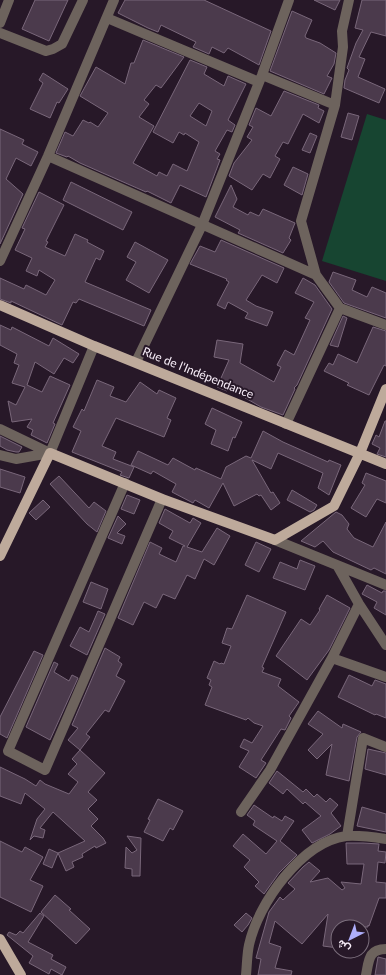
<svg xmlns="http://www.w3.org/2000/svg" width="386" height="975" font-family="Lato,Vazirmatn,sans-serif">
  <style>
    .green { fill: #174531 }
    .building { fill: #4b3a4c; stroke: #79677a; fill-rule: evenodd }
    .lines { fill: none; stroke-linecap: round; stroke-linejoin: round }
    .minor { stroke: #6d635d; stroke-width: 10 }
    .major { stroke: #beaa9b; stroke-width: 10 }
    .labels { text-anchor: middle; stroke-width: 4; stroke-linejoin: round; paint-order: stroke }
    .street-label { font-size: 12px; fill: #f9effa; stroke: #271828 }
  </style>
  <rect width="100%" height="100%" fill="#271828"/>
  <path class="green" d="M367,114L386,120V281L322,261Z"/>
  <path class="building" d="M35,0H68L49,41L22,29Z
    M125,0H204L271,31L259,65L228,48L224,53L212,47L209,54L193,47L196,42L161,25L158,32L148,28L118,13Z
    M314,0H340L335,10Z
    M362,0H386V36L371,32L359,57L365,59L358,77L385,89L379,103L344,88L345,80L349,70L347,68L356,43L363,30L355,28Z
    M292,11L312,20L305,36L306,38L320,43L336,53L334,64L327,76L332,78L324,94L270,71Z
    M143,40L184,57L161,88L156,85L144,100L149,104L139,117L154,126L133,163L157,176L159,172L167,176L173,164L187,171L199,142L185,133L184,135L179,132L173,143L153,132L190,60L207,67L204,74L224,86L228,76L246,84L228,120L235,125L232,132L227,130L215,151L220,154L217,159L220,160L206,197L180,185L171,203L147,191L146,192L80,163L68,156L67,157L56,153L65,132L73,136L83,120L89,123L90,122L98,127L108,113L80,96L96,67L125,84L131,63H134ZM199,103L212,111L206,126L190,116Z
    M43,73L68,89L59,103L57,102L50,118L30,109L43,83L39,80Z
    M284,91L319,105L318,108L324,111L319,123L303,114L288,144L283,142L275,156L280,159L270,178L263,174L252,190L229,176L234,163L252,140L247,137L253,127L249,125L256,108L271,116Z
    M348,113L359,116L352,140L341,137Z
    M0,129L24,140L22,144L38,152L31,166L16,158L6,179L23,194L0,244Z
    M310,133L317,136L310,153L302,150Z
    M293,167L308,174L302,195L284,185Z
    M71,182L132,212L123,230L63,200Z
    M231,185L237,199L233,207L248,215L250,212L259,216L263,209L295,223L289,238L291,240L283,253L238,233L240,230L215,217Z
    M39,192L64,205L46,241L48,242L45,247L65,256L75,234L88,240L87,242L104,251L100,260L96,258L85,282L151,310L144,326L79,299L76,303L73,302L62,325L11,301V303L0,299V278L24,289L26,285L46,295L55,280L39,270L37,276L26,271L32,258L15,250L25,229L22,228Z
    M221,240L284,268L277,283L262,275L246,300L256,306L273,312L267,326L245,318L248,313L228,302L225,309L217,305L229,282L226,280L227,279L190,264L200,246L215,252Z
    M135,242L168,260L149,293L126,280L136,262L127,257Z
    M333,272L356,280L352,290L367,297L372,287L386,293V318L344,303L329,282Z
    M303,278L315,285L332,309L297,385L294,388L295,389L283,415L261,407L228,388L227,391L217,387L229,360L214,357L217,340L243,344L240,363L274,382L281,367L277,365L285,350L294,355L310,320L305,318L314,302L295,293Z
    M343,316L347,318L338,347L330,345Z
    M0,325L11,330L12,327L49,346L53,338L79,354L73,363L64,358L54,374L35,362L27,385L42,392L50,376L70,385L53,423L55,424L47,443L31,435L33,430L27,427L32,419L12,422L8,401L16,405L25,387L12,383L19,365L14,363L17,354L0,345Z
    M373,327L386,331V366L384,365L369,395L347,385L349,383L324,371L329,363L333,365L338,354L357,363Z
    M97,380L114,387L110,396L126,402L140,382L157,394L159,390L176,398L167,418L171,420L164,437L116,418L102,446L116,452L113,459L134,467L129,478L120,475L122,472L72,452L81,431L73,427L82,409L84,411Z
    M212,408L242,422L235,438L233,437L228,451L211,444L216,430L205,424Z
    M385,421H386V457L377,454L380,448L372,444L376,435L379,437Z
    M263,431L283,442L328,462L329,460L341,465L329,495L318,488L323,473L278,453L271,469L252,460L271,493L273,492L280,503L271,510L261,495L259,496L257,494L234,506L223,483L209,508L195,500L193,503L172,492L176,484L153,471L151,474L131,465L138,451L168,465L173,458L195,470L196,468L221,479L226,467L246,456L251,458Z
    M0,436L22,447L19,452H16L7,450L0,446Z
    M0,469L25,477L20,493L0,487Z
    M366,473L386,481V503L377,499L366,517L351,508L365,485L362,483Z
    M59,476L89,508L94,502L106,511L97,532L87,524L50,484Z
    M292,490L317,505L314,510L310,512L287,500Z
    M127,495L140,500L134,514L121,509Z
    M43,500L50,507L36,520L29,513Z
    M165,509L190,523L193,518L201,523L187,547L202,552L217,528L230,536L214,565L204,559L195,579L187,575L175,599L163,594L156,608L144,602L133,625L118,618L150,542L162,548L159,554L176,562L183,546H185L169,538L173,531L159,523Z
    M336,512L342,515L349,524L347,529L354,538L373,547L386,522V574L374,568L371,570L333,552L323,541L315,547L301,541Z
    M118,516L126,524L117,533L125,536L122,544L108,538Z
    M256,542L271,549L259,572L245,565Z
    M300,560L315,566L305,590L273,578L280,562L297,569Z
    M91,582L108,589L101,609L83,602Z
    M367,585L382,593L383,591H386V615L374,608L377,602L362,594Z
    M247,595L286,612L262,667L264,668L262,672L281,679L278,686L299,702L289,716L291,718L285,730L281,729L261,760L266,763L256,778L239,767L249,751L240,747L244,739L252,743L263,726L254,723L248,718L246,720L205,705L212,687L209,685L211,680L207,678L214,661L220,664L221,663L224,664L231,646L222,643L227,628L232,629Z
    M327,595L350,608L329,650L307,680L276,656L301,619L310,625L320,610L319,609Z
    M98,611L105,614L87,655L70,646L80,627L89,632Z
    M105,648L120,657L118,661L122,664L116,676L125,681L109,712L105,710L86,734L90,737L80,750L68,740L78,728L72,725Z
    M34,651L43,655L7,738L0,734V717Z
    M54,662L58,664L54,672L69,681L72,675L78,678L50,740L26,727Z
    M349,675L372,686L375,680L386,684V718L376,714L375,715L338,697Z
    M318,711L342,728L343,724L361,732L357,737L349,781L326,775L332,744L317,759L308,750L323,734L308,724Z
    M368,749L386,753V775L365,769Z
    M80,750L105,773L88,792L97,800L88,809L98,819L91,826L103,838L106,843L96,848L95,846L82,854L83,857L72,862L74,867L66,871L58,853L85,841L53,812L40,828L45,830L43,838L34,836L30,840L37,819L45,809L25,793L21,804L0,796V767L25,779L36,786L40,780L45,784L69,794L78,782L68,774L77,764L72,759Z
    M277,771L303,792L306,789L314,797L317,794L326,802L330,798L338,805L331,813L341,826L330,834L312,843L302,830L321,816L305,802L303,804L287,789L283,794L269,783Z
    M158,799L183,811L173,830L170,828L163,841L144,832L150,820L148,819Z
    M254,805L273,818L274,816L282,821L285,816L294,821L280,841L297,855L279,873L264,894L255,886L259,882L244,867L250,860L233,846L243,834L266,854L277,841L253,825L255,821L247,815Z
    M362,807L386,814V832L357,826Z
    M127,836L141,838L140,876H132V869L125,868L126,847L132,853L137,850Z
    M0,841L22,852L25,847L43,857L30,880L43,886L31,912L0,897Z
    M346,843H363L379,844L378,851L386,852L385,863L378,862L376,882L386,883V898H379L369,926L368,925V927H338V948L323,946L328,914L302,944L275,921L269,943L281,947L275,968L292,971L291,975H258L261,959L256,958L269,912L280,897L283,900L295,889L288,883L303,867L309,862L320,871L310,882L328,878L342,890L345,888L341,882L361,884L364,864H347Z
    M49,849L58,853L52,868L43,864Z
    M55,895L71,909L69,910L90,929L76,944L41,912Z
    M40,913L44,916L28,942L53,955L51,959L66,967L62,975L51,969L49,974L29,963L33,956L7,935L9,932L16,935L20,931L23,933Z
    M246,913L252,918L248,925L242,932L234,925Z
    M378,957L386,959V975H375Z"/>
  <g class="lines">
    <path class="minor" d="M349,0L342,31L343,47L335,105L301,221L316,275L340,308L386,325
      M107,18L259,82
      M0,23L9,0
      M0,33L46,51L53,49L62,44L83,0
      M262,75L335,105
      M48,156L316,275
      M0,261L48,156L114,0
      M136,362L202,225L262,75L289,0
      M286,424L340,308
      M0,429L50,453
      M50,453L94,346
      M0,455L16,459L50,453
      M125,483L8,751L45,770L162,499
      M275,540L386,585
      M337,565L359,604L386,645
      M359,604L332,658L386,677
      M241,812L270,770L332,658
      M347,836L363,738L386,747
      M246,975C247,965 247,954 249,945C258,903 302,842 346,836C359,835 373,837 386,839
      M366,975C369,961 368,949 386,949"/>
    <path class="major" d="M0,305L94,346L386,464
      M0,556L50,453L162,499L275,540L334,506L360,453L386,389
      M0,939L21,975"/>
  </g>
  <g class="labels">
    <g class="street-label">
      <text transform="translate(198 373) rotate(22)" y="4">Rue de l'Indépendance</text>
    </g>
  </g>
  <g transform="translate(350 939) rotate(222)"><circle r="19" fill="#271828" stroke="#7b6e7c"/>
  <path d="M0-3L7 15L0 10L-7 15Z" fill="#aeaefb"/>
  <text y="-6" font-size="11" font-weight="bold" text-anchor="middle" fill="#f9effa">ش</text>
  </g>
</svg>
